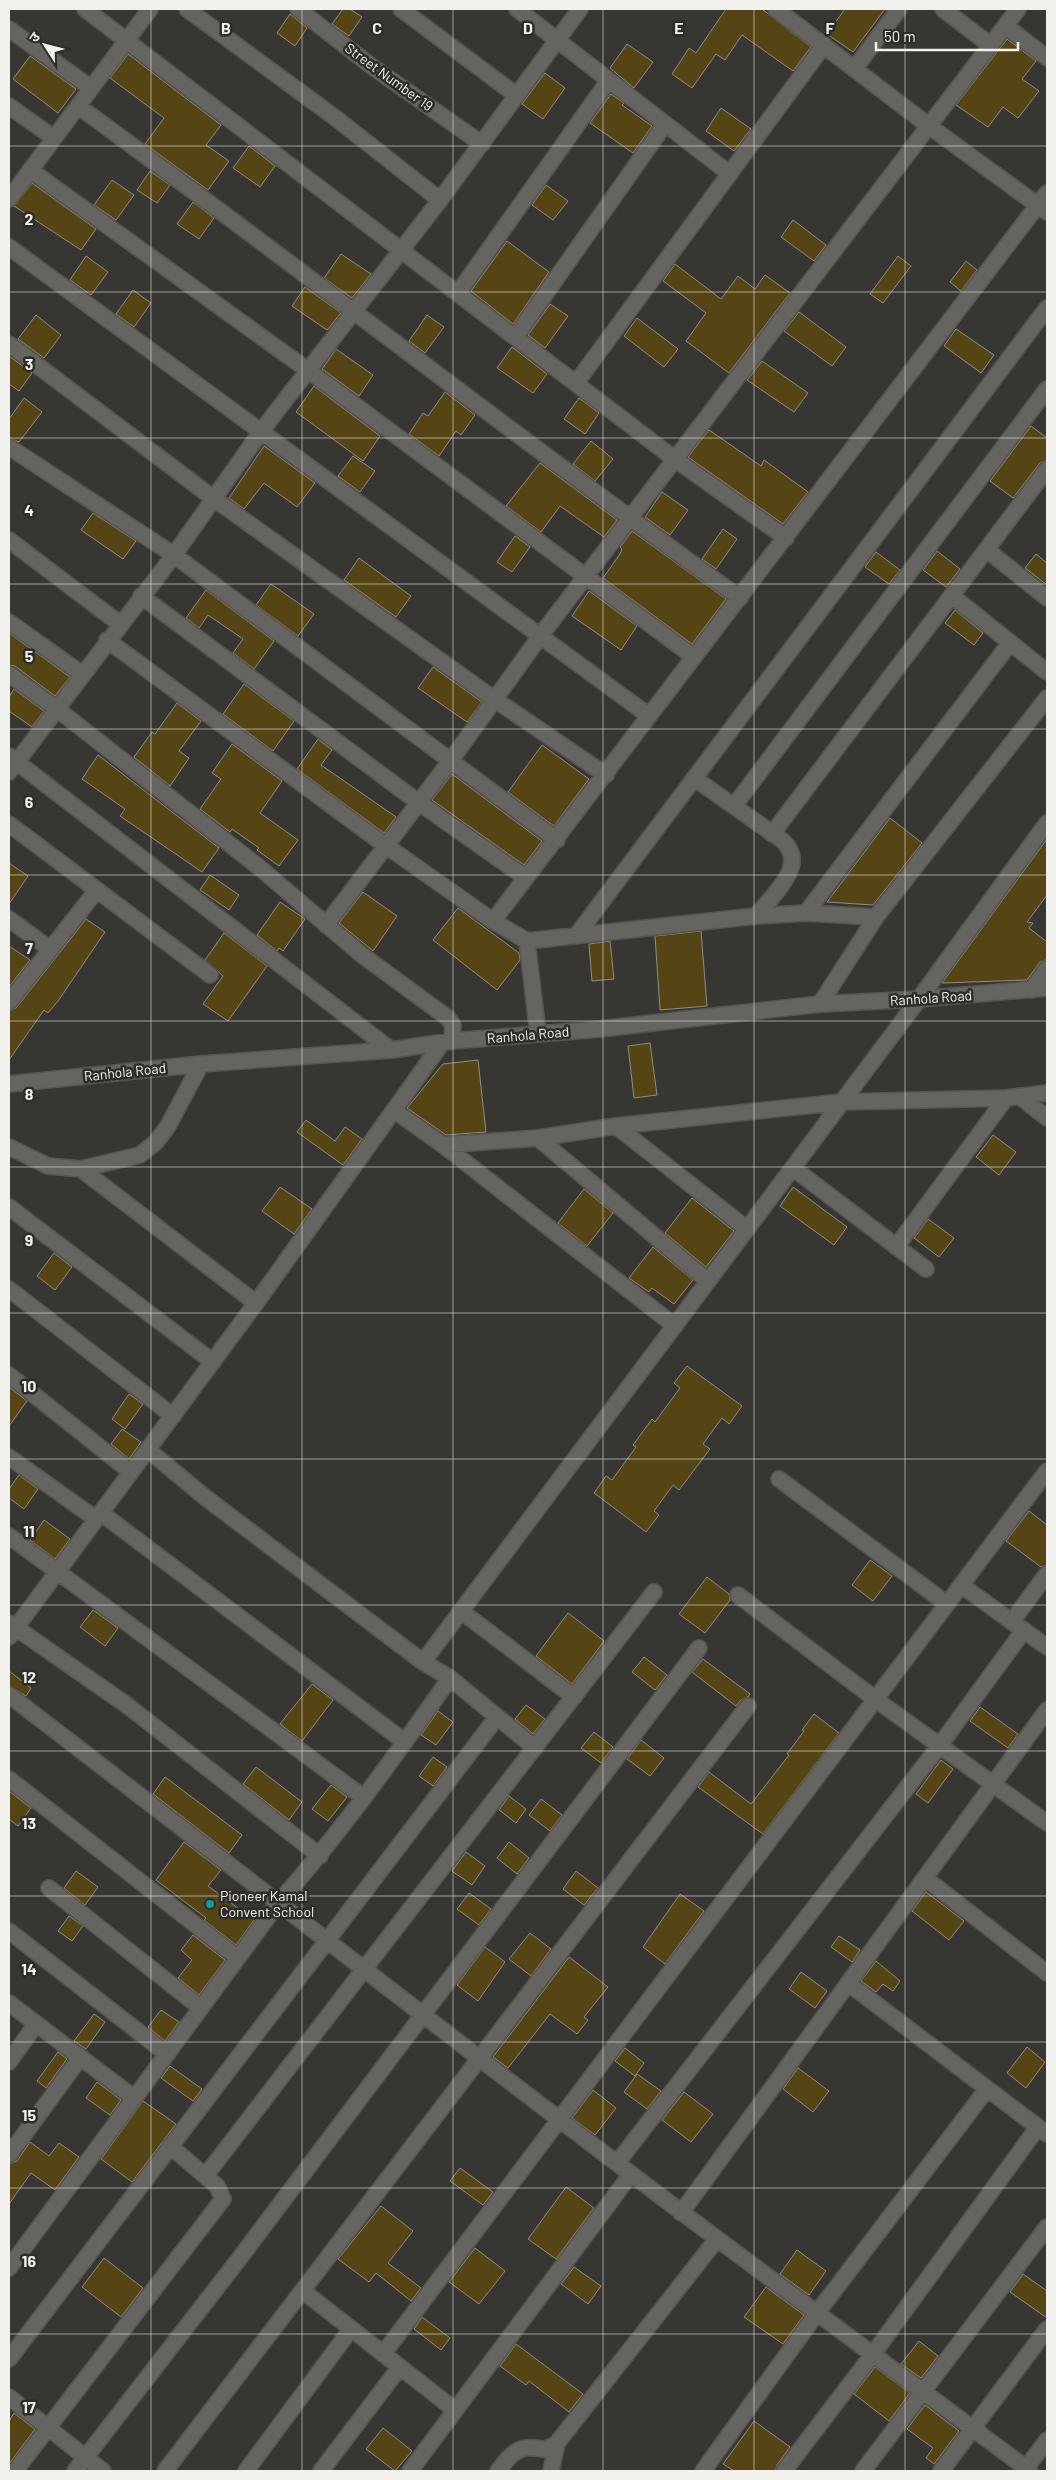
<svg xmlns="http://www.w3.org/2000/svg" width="1056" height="2480" font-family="Barlow,'Noto Sans Devanagari',sans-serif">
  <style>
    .building { fill: #564514; stroke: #8f8d88 }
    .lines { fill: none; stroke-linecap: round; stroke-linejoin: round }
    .minor-casing { stroke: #565551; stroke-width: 18 }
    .minor { stroke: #666460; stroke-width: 15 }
    .grid { fill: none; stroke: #f2f1ee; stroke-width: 1; stroke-opacity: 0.55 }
    .culture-dot { fill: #0f9aa8; stroke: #2e2c28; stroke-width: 2 }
    .labels { text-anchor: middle; stroke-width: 5; stroke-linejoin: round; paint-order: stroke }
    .street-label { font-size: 14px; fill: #f2f1ee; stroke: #2e2c28 }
    .poi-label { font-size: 14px; fill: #f2f1ee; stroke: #2e2c28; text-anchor: start }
    .grid-label { font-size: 16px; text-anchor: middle; font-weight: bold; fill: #f2f1ee; stroke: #2e2c28; stroke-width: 5; stroke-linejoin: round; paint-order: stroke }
  </style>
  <rect width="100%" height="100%" fill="#383632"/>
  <path class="building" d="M343,9H350L362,17L349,36L332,24Z
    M726,9H762L811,47L793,71L742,35L725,60L716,54L692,88L672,74L689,48L696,53Z
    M845,9H885L853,52L827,34Z
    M290,14L307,28L295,46L277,33Z
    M1007,39L1036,61L1022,79L1039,91L1018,118L1003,107L988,127L956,105Z
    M627,44L653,62L634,88L610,68Z
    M128,54L221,125L206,145L229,161L208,190L145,144L164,118L110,78Z
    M30,56L76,89L58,113L13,79Z
    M545,73L565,88L543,119L522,104Z
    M611,94L624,103L622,105L652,126L633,153L590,123Z
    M721,108L751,129L734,151L706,131Z
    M249,146L275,166L260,187L233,168Z
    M150,171L170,185L157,203L137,190Z
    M112,180L134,195L116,220L94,205Z
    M32,183L96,229L81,250L14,206Z
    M546,185L568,201L553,220L532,205Z
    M193,202L214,218L199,239L177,224Z
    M793,220L826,245L814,261L781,237Z
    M507,241L549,272L513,324L471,291Z
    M341,254L371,274L352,298L324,278Z
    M86,256L108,272L91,295L70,280Z
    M898,256L911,266L883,303L870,294Z
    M966,261L977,270L961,291L950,282Z
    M675,264L721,299L738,276L755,289L765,275L790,293L729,373L686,341L706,313L663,281Z
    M305,287L341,313L327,330L292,306Z
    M133,290L151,303L134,327L116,314Z
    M550,304L568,316L545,348L528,335Z
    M799,312L846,347L832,366L784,331Z
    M36,315L61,335L44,358L18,339Z
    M427,315L444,327L425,353L409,341Z
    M637,318L678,349L664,367L624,336Z
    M956,329L994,355L981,373L944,346Z
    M512,347L547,374L533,393L497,368Z
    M336,349L373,375L359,396L322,369Z
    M9,356L32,373L19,391L9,384Z
    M762,361L808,393L794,412L747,380Z
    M314,386L380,436L363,461L296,412Z
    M445,392L475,415L461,435L456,431L439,456L409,434L423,413L428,416Z
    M24,398L42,412L19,442L9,438V419Z
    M579,398L599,413L585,434L564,419Z
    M1031,426L1047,438V460L1040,463L1013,498L990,481Z
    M709,430L761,466L764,460L808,492L783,524L688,457Z
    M591,441L613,459L595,481L573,464Z
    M264,446L315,483L297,507L264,483L244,509L229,498Z
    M353,456L375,471L360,492L338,476Z
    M540,463L617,520L604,537L560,506L541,532L506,506Z
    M662,492L688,510L670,535L645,517Z
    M93,513L136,541L123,559L81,530Z
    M723,529L737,539L716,569L702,559Z
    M632,531L726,599L692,644L603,578L620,554L622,549L620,547Z
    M515,536L530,547L512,572L497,562Z
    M937,551L960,569L946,587L923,570Z
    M876,552L900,570L889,584L865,567Z
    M1036,554L1047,563V585L1025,568Z
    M359,558L411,596L396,617L344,580Z
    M271,584L314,614L298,636L256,605Z
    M206,590L274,641L254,669L233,653L243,639L208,615L199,628L186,618Z
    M589,591L637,626L621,650L572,616Z
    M955,610L983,633L974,645L945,623Z
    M9,633L70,677L55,696L15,666L9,665Z
    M433,667L482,702L467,722L418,688Z
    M244,684L294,721L273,751L223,714Z
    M14,689L44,711L32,727L9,711V697Z
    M177,703L201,721L179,751L189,758L170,786L134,757L152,732L155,734Z
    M318,739L332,750L321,765L396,817L384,833L297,769Z
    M232,744L282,781L260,813L298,840L279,866L257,850L259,848L232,829L230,832L200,809L221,779L212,773Z
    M542,745L589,779L554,826L508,792Z
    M98,755L219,848L202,872L120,816L125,809L82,779Z
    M452,774L542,841L524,865L432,800Z
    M890,818L922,843L873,905L827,902Z
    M1047,839V895L1027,922L1033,923L1029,928L1047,942V959L1040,962L1027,980L942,983Z
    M9,863L28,876L9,904Z
    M210,875L239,895L229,910L200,890Z
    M363,892L397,916L373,951L339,923Z
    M280,902L305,919L283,951L279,948L277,951L257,935Z
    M458,908L519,953L520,960L497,990L433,940Z
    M86,919L105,932L58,1001L48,1013L44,1010L9,1060V1011L16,1008Z
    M701,931L707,1006L660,1010L655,936Z
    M224,933L267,966L228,1021L203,1004L223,976L205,960Z
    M610,941L614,979L592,981L589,944Z
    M9,946L30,960L9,987Z
    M650,1043L657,1095L634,1098L628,1046Z
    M478,1060L486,1132L446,1135L407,1108L443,1064Z
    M306,1120L335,1141L345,1127L362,1139L343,1165L297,1132Z
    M993,1135L1016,1152L999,1175L976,1157Z
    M280,1187L312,1209L294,1234L262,1211Z
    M793,1187L847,1227L834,1245L780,1206Z
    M584,1189L613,1213L587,1246L558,1223Z
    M692,1198L734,1231L706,1267L665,1233Z
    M928,1219L954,1238L939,1257L914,1238Z
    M653,1247L693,1280L674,1304L652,1288L649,1292L629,1278Z
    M54,1253L72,1267L55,1290L37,1276Z
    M687,1366L742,1406L729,1424L722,1418L703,1444L710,1449L679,1490L673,1485L654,1511L659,1515L646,1532L594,1493L606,1476L612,1480L636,1447L633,1445L652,1419L655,1422L680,1388L674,1383Z
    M9,1387L27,1401L9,1426Z
    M129,1394L143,1404L125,1429L112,1419Z
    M122,1429L141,1442L129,1459L111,1444Z
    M19,1475L38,1489L24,1509L9,1498V1489Z
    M1029,1511L1047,1525V1565L1041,1567L1006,1541Z
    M44,1520L70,1539L55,1559L30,1540Z
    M870,1560L892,1576L873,1601L852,1585Z
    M707,1577L729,1594L730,1600L705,1633L679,1614Z
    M93,1610L118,1628L105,1646L80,1627Z
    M568,1613L604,1641L572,1684L536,1656Z
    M644,1657L667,1675L655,1690L632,1672Z
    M703,1659L750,1694L748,1697L741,1700L736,1706L692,1672Z
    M9,1671L31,1688L26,1696L9,1686Z
    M312,1684L333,1700L302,1741L280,1724Z
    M526,1705L545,1719L533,1734L515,1719Z
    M980,1707L1018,1734L1008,1748L970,1721Z
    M438,1711L453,1722L436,1745L421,1735Z
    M814,1714L839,1733L763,1834L698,1787L709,1772L751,1804L789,1755L787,1754L804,1731L802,1730Z
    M594,1732L613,1747L601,1763L581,1748Z
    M641,1740L664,1758L650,1776L627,1759Z
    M433,1757L447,1767L433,1786L419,1776Z
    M941,1760L953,1769L928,1803L916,1794Z
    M256,1767L302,1802L289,1820L243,1784Z
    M165,1777L242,1835L229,1853L153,1794Z
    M331,1785L347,1797L328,1821L312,1809Z
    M9,1791L31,1808L18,1826L9,1819Z
    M509,1796L526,1809L516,1823L499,1810Z
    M541,1799L562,1815L550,1831L529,1815Z
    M184,1842L221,1870L208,1886L254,1920L236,1945L204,1920L206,1918L156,1880Z
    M509,1842L529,1858L517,1874L497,1858Z
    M466,1852L485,1866L472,1885L452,1871Z
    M76,1871L98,1887L85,1905L64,1888Z
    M576,1871L598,1888L584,1905L563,1889Z
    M926,1892L964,1921L949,1940L912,1911Z
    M469,1893L491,1909L479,1925L457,1909Z
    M680,1894L704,1911L665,1964L643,1947Z
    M69,1916L83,1926L72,1941L58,1931Z
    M530,1933L551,1949L531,1976L509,1959Z
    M193,1935L225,1960L199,1995L178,1978L192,1960L181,1950Z
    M839,1936L860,1950L852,1962L831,1947Z
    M485,1947L505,1962L478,2001L457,1985Z
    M569,1957L608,1987L584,2017L588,2020L577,2034L550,2014L508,2068L493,2057Z
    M876,1961L900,1981L893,1991L883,1984L876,1992L861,1981Z
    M801,1972L827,1991L815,2008L789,1989Z
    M161,2010L179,2022L165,2041L148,2027Z
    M94,2014L105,2022L86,2049L74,2041Z
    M1027,2047L1045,2062L1026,2088L1007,2073Z
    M625,2048L644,2063L635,2076L615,2061Z
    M58,2052L67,2059L46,2088L37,2081Z
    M170,2066L202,2089L193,2101L161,2078Z
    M798,2068L829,2091L813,2112L783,2089Z
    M637,2074L661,2091L647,2109L624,2092Z
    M97,2082L121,2100L110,2115L86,2098Z
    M593,2090L616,2108L595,2135L572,2118Z
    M684,2092L713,2114L691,2142L662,2120Z
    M143,2101L176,2124L132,2182L101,2159Z
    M30,2142L49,2156L59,2143L79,2157L55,2190L31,2173L9,2204V2164L17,2161Z
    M460,2168L493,2192L483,2205L450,2181Z
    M566,2187L594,2208L556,2259L528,2239Z
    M381,2206L413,2231L388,2263L421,2288L411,2301L376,2273L369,2282L338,2259Z
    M475,2248L505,2271L479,2304L449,2282Z
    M797,2250L826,2271L809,2295L780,2274Z
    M104,2258L143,2288L121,2317L82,2287Z
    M574,2267L601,2286L588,2304L561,2284Z
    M1023,2274L1047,2291V2318L1010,2292Z
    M766,2287L804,2315L783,2344L744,2317Z
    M422,2317L450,2338L441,2350L414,2329Z
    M919,2341L938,2356L921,2378L901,2364Z
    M516,2344L583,2394L569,2412L529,2381L526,2385L500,2366Z
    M875,2367L910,2393L889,2421L854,2394Z
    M925,2405L959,2431L934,2464L926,2458L933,2448L907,2429Z
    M14,2413L35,2429L9,2464V2421Z
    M754,2421L790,2447L777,2465L775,2471H734L723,2464Z
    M383,2428L412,2451L395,2471L366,2449Z"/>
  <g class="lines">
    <defs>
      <path id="minor" d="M85,9L676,460L786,538
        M187,9L333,116L440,200
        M298,9L370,65L482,144
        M401,9L516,95
        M517,9L730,174
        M776,9L929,126L1047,212
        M943,9L990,45
        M1006,26L1047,58
        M9,29L91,88
        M855,68L899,9
        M9,106L54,138
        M78,106C300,268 517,438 740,598
        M30,170L309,371L694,657
        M9,199L150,9
        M9,247L648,715
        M458,293L609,80
        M515,337L665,124
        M9,344L213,498L494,699L606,775
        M576,383L824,45
        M9,447L174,555L557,840
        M9,540L120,624
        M987,550L1047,598
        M141,596L418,802L526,878
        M952,596L1047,672
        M9,622L82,674
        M107,640L385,845L493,921L527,941L538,1034
        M9,674L57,709L260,868L362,955L448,1018L453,1025L452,1041
        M9,756L391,1050
        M9,772L174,555L262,430L440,200L580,9
        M694,778L783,841C809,865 772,896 756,916
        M734,806L1047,389
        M9,824L210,975
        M772,834L1047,469
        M806,913L1010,643
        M9,919L50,949
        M493,921L1047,193
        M326,925L451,760L541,635L1018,9
        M576,936L1047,308
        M527,941L756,916L806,913L876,917
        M1032,990L1047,968
        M9,1002L97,890
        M820,1004L876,917L1047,698
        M9,1084L201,1064L391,1050L452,1041L599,1029L820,1004L919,999L1047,988
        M1019,1096L1047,1118
        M395,1111L443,1145L538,1138L616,1126L842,1102L1006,1098L1047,1093
        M616,1126L747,1229
        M538,1138L708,1281
        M443,1145L675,1326
        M9,1147L48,1166L81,1169L140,1155L156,1142L168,1126L201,1064
        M793,1168L926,1269
        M81,1169L256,1303
        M9,1207L213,1362
        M896,1247L1006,1098
        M9,1289L173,1416
        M9,1375L131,1472
        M9,1457L96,1519
        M779,1479L947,1604
        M101,1513L405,1742
        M9,1536L363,1797
        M961,1585L1047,1647
        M738,1595L875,1699L1047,1823
        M461,1611L574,1697
        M1012,1621L1047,1574
        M9,1623L128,1706L320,1856
        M9,1637L256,1303L442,1043
        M423,1662L919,999L1047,823
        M450,1678L535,1748
        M9,1695C278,1901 544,2112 817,2313L987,2089
        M9,1779L238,1958
        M925,1878L1047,1973
        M49,1888L201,2008
        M9,1931L167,2054
        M848,1983L1047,2134
        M9,2003L134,2098
        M9,2062L36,2024
        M9,2155L80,2058
        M617,2163L940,1745L1024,1630
        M206,2175L654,1592
        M681,2213L1047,1710
        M9,2268L279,1902C341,1832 396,1755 450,1678L423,1662L206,1498L148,1450
        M303,2291L455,2410
        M383,2354L1047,1471
        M9,2359L497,1717
        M9,2397L103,2471
        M15,2471L223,2199L217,2186L170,2146
        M75,2471L239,2259L699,1648
        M165,2471L748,1706
        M246,2471L351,2329
        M321,2471L400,2367
        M410,2471L631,2174
        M498,2471C505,2462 514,2449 526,2448C542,2446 540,2454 557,2443L717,2239
        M551,2471L557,2443
        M703,2471L817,2313L1030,2471
        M784,2471L873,2354L1038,2127
        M863,2471L1047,2227
        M941,2471L1047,2329
        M1024,2471L1047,2440"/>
    </defs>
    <use href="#minor" class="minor-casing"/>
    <use href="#minor" class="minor"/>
  </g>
  <path class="grid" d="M151,9V2471M302,9V2471M453,9V2471M603,9V2471M754,9V2471M905,9V2471M9,146H1047M9,292H1047M9,438H1047M9,584H1047M9,729H1047M9,875H1047M9,1021H1047M9,1167H1047M9,1313H1047M9,1459H1047M9,1605H1047M9,1751H1047M9,1896H1047M9,2042H1047M9,2188H1047M9,2334H1047"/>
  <circle class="culture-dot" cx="210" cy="1904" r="5"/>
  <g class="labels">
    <g class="street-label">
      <text transform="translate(389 77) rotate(36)" y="5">Street Number 19</text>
      <text transform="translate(931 998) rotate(-4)" y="5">Ranhola Road</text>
      <text transform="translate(528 1035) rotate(-5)" y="5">Ranhola Road</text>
      <text transform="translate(125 1072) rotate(-6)" y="5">Ranhola Road</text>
    </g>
    <g class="poi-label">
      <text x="220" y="1901">Pioneer Kamal<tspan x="220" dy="16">Convent School</tspan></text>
    </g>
  </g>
  <g class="grid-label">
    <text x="226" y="34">B</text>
    <text x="377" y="34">C</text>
    <text x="528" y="34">D</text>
    <text x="679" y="34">E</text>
    <text x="830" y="34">F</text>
    <text x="29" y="225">2</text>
    <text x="29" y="370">3</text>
    <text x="29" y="516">4</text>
    <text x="29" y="662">5</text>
    <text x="29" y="808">6</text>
    <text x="29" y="954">7</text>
    <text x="29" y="1100">8</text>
    <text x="29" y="1246">9</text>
    <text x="29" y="1392">10</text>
    <text x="29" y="1537">11</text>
    <text x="29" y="1683">12</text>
    <text x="29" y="1829">13</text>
    <text x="29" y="1975">14</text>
    <text x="29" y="2121">15</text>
    <text x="29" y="2267">16</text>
    <text x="29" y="2413">17</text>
  </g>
  <rect width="1056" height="2480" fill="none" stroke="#f2f1ee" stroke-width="20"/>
  <g transform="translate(45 45) rotate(306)" stroke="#2e2c28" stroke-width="4" paint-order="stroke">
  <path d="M0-4L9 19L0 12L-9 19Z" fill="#f2f1ee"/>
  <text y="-8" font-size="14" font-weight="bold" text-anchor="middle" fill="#f2f1ee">उ</text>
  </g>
  <path d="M876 42v8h142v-8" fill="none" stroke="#f2f1ee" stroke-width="2.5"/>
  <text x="884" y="42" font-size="15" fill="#f2f1ee" stroke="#2e2c28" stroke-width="4" paint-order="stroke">50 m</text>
</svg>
